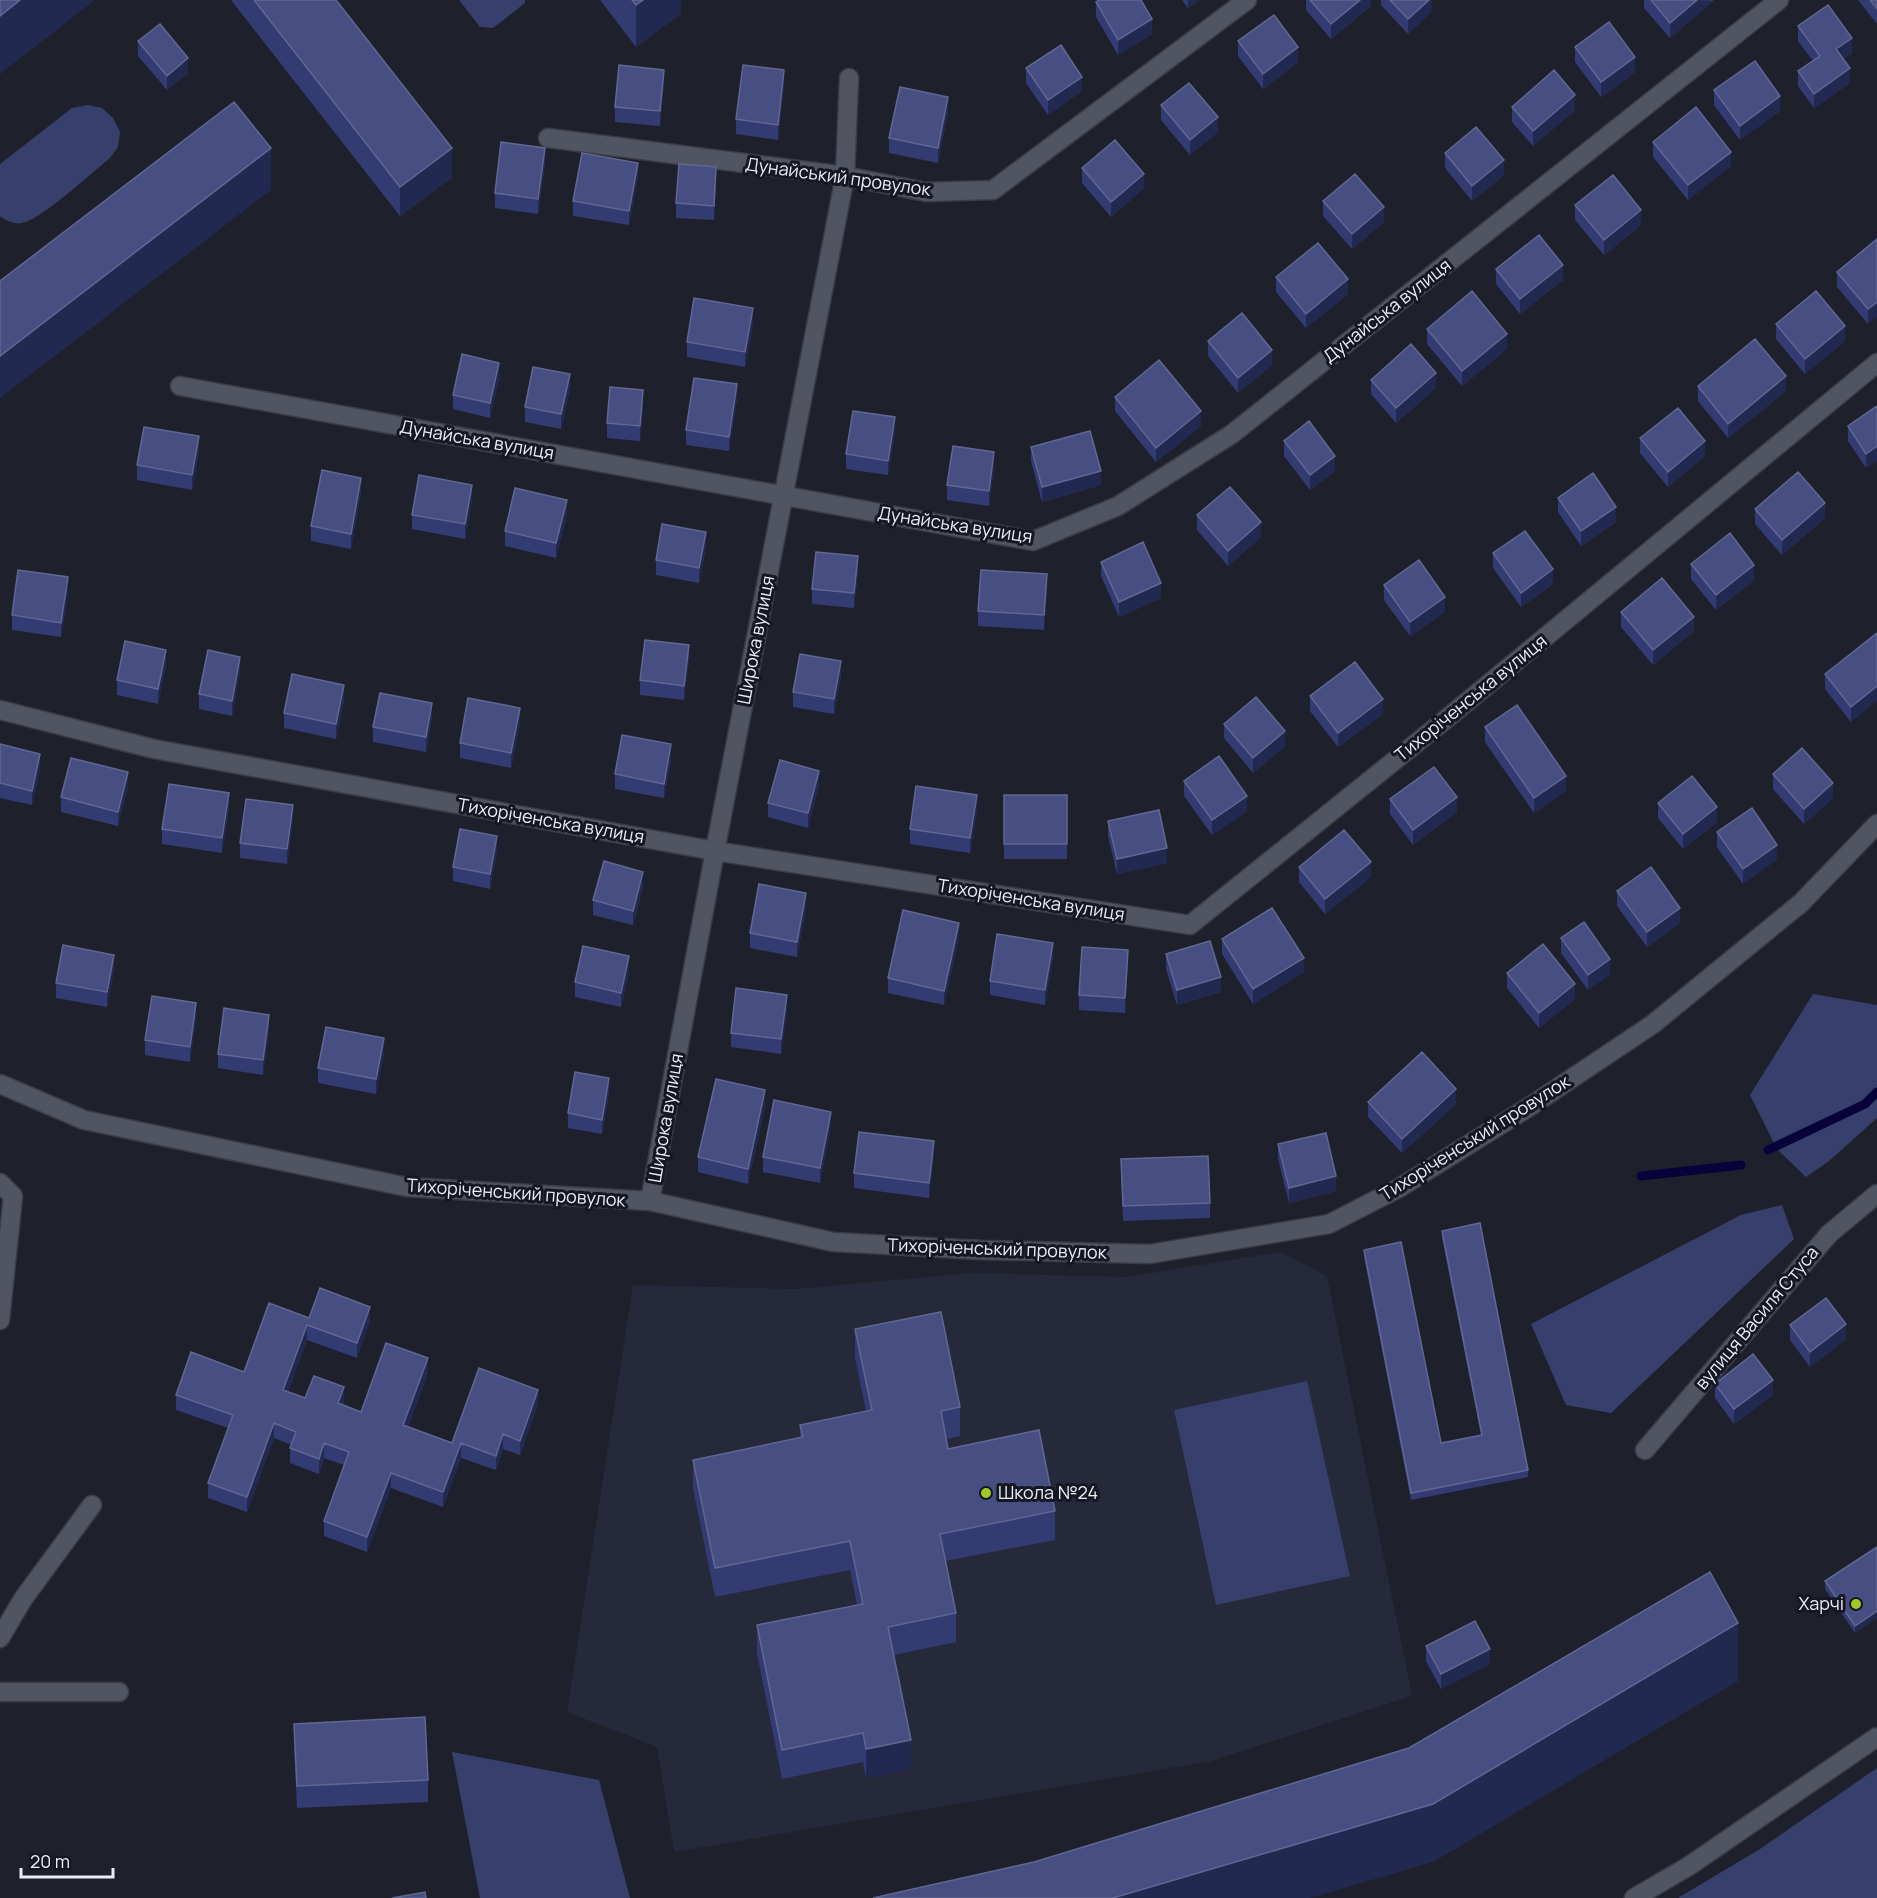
<svg xmlns="http://www.w3.org/2000/svg" width="1877" height="1898" font-family="Manrope,sans-serif">
  <style>
    .built { fill: #252939 }
    .green { fill: #37406c }
    .lines { fill: none; stroke-linecap: round; stroke-linejoin: round }
    .stream { stroke: #07023a; stroke-width: 9 }
    .street-casing { stroke: #3a3d45; stroke-width: 21 }
    .secondary-casing { stroke: #3a3d45; stroke-width: 21 }
    .street { stroke: #515561; stroke-width: 18 }
    .secondary { stroke: #515561; stroke-width: 18 }
    .wall { fill: #333b73 }
    .shaded-wall { fill: #222951 }
    .building { fill: #474e81; stroke: #606793; stroke-width: 1.5 }
    .poi-dot { fill: #a2c928; stroke: #151822; stroke-width: 2 }
    .labels { text-anchor: middle; stroke-width: 6; stroke-linejoin: round; paint-order: stroke }
    .street-label { font-size: 18px; fill: #ebedf4; stroke: #151822 }
    .poi-label { font-size: 18px; fill: #ebedf4; stroke: #151822; text-anchor: start }
  </style>
  <rect width="100%" height="100%" fill="#1e212c"/>
  <path class="built" d="M1280,1252L1327,1276L1412,1696L1211,1761L674,1852L657,1747L567,1712L633,1285L796,1289L970,1273L1127,1277Z"/>
  <path class="green" d="M459,0H525V3L493,28L480,27Z
    M88,105L102,108L113,118L120,132L118,147L109,159C91,173 41,220 22,223C15,225 5,220 0,216V164L72,108Z
    M1813,994L1877,1005V1118L1829,1161L1806,1177L1777,1149L1750,1095Z
    M1782,1205L1794,1239L1611,1413L1566,1405L1531,1324L1741,1215Z
    M1307,1381L1350,1576L1216,1605L1174,1410Z
    M452,1752L599,1780L630,1898H480Z
    M1877,1768V1898H1678L1760,1849Z"/>
  <g class="lines">
    <path class="stream" d="M1768,1150L1865,1104L1877,1092
      M1641,1176L1741,1165"/>
    <defs>
      <path id="street" d="M548,138L845,176L926,192L993,190L1247,0
        M180,386L1033,541L1118,506L1232,434L1779,0
        M0,710L154,749L715,851L1190,925L1445,720L1877,363
        M0,1084L84,1120L407,1187L650,1201L833,1242L981,1250L1150,1254L1329,1224L1399,1188L1529,1107L1653,1024L1801,903L1877,824
        M0,1183L13,1196L0,1320
        M650,1201L715,851L845,176L849,78
        M1645,1450L1829,1234L1877,1194
        M0,1638L23,1599L92,1505
        M0,1692H119"/>
      <path id="secondary" d="M1634,1898L1689,1866L1877,1737"/>
    </defs>
    <use href="#street" class="street-casing"/>
    <use href="#secondary" class="secondary-casing"/>
    <use href="#street" class="street"/>
    <use href="#secondary" class="secondary"/>
  </g>
  <path class="wall" d="M231,0H336L452,177L400,216Z
    M600,0H681V13L636,47Z
    M1182,0H1200L1188,8Z
    M1306,0H1371V6L1331,39L1306,10Z
    M1381,0H1432V11L1408,34L1381,5Z
    M1644,0H1713V1L1670,38L1644,8Z
    M1858,0H1877V24Z
    M1096,2L1152,34L1118,55L1096,17Z
    M1798,26L1852,53L1843,59L1850,83L1814,108L1798,86V71L1813,61L1798,41Z
    M138,41L188,73L167,90L138,56Z
    M1238,41L1298,62L1263,89L1238,56Z
    M1575,47L1635,72L1601,97L1575,62Z
    M1026,68L1082,91L1048,115L1026,83Z
    M664,84L660,126L615,122V107Z
    M784,85L778,140L736,134V119Z
    M1714,90L1780,111L1740,140L1714,105Z
    M1161,105L1218,132L1190,155L1161,120Z
    M1512,107L1575,110L1533,146L1512,122Z
    M948,112L938,163L889,153V138Z
    M1653,142L1731,166L1688,200L1653,157Z
    M1445,153L1504,175L1472,201L1445,168Z
    M545,163L538,214L495,208V193Z
    M1082,168L1144,188L1111,217L1082,183Z
    M638,178L629,225L573,216V201Z
    M716,182L714,220L676,218V203Z
    M1323,201L1384,222L1352,249L1323,216Z
    M1575,205L1641,225L1604,255L1575,220Z
    M1877,239L1868,324L1837,287V272Z
    M1496,269L1563,280L1520,314L1496,284Z
    M1276,277L1348,294L1306,328L1276,292Z
    M753,323L745,367L687,357V342Z
    M1776,324L1845,341L1805,374L1776,339Z
    M1427,329L1507,349L1462,386L1427,344Z
    M1208,341L1272,365L1238,393L1208,356Z
    M499,378L490,418L453,409V395Z
    M1371,380L1436,388L1396,423L1371,394Z
    M1698,386L1786,391L1728,438L1698,401Z
    M570,389L561,429L525,422V407Z
    M1115,397L1201,426L1156,462L1115,411Z
    M737,399L729,451L686,445V430Z
    M643,405L640,441L607,438V423Z
    M1877,406L1866,468L1848,441V426Z
    M895,432L888,475L846,469V454Z
    M1640,438L1705,456L1668,487L1640,453Z
    M1284,441L1335,471L1310,490L1284,456Z
    M1031,447L1101,485L1042,502L1031,461Z
    M199,451L192,490L137,480V465Z
    M994,467L989,506L947,500V485Z
    M361,492L351,549L311,541V526Z
    M1558,498L1616,522L1581,546L1558,512Z
    M472,500L465,539L412,529V515Z
    M1755,509L1825,518L1782,555L1755,524Z
    M567,515L556,558L505,546V531Z
    M1197,515L1261,537L1228,566L1197,530Z
    M706,547L699,583L656,575V560Z
    M1493,553L1553,584L1521,607L1493,568Z
    M1101,562L1161,598L1119,617L1101,576Z
    M1691,564L1754,580L1716,610L1691,579Z
    M858,571L854,608L812,604V589Z
    M1384,585L1445,612L1410,636L1384,600Z
    M1047,589L1044,630L978,626V611Z
    M68,592L61,637L12,630V615Z
    M1621,612L1694,631L1653,665L1621,627Z
    M1877,633L1851,722L1825,689V674Z
    M689,660L684,700L640,695V680Z
    M166,665L158,704L117,695V680Z
    M240,671L232,716L199,709V694Z
    M841,676L834,714L793,707V692Z
    M1310,696L1383,714L1338,747L1310,711Z
    M344,700L336,739L284,728V713Z
    M432,717L426,752L373,742V727Z
    M520,723L511,768L460,758V743Z
    M1224,724L1285,746L1253,773L1224,738Z
    M1485,727L1566,791L1534,813L1485,742Z
    M0,744L40,769L32,805L0,798Z
    M671,759L664,798L615,789V774Z
    M1773,774L1833,798L1804,824L1773,789Z
    M1184,781L1247,811L1212,835L1184,796Z
    M819,785L808,828L768,817V803Z
    M128,787L118,826L61,812V797Z
    M1004,795H1067V859H1004Z
    M1390,799L1457,812L1413,845L1390,814Z
    M1658,803L1717,822L1683,849L1658,818Z
    M229,808L222,853L162,844V829Z
    M977,810L970,853L910,844V829Z
    M293,820L287,864L240,858V843Z
    M1108,821L1167,863L1117,874L1108,836Z
    M1717,832L1777,859L1743,884L1717,847Z
    M497,851L490,889L453,881V867Z
    M1299,867L1371,877L1325,914L1299,882Z
    M643,887L633,925L593,915V900Z
    M1617,891L1680,923L1647,947L1617,906Z
    M806,907L797,957L750,948V933Z
    M959,937L944,1005L888,993V978Z
    M1561,938L1610,974L1588,990L1561,953Z
    M1222,939L1304,972L1253,1004L1222,954Z
    M1166,954L1221,992L1177,1005L1166,969Z
    M1053,958L1045,1005L990,995V981Z
    M1128,965L1125,1013L1079,1010V995Z
    M114,969L107,1007L56,998V983Z
    M629,971L621,1007L575,997V982Z
    M1507,973L1575,999L1539,1028L1507,988Z
    M787,1010L781,1054L731,1047V1033Z
    M196,1018L190,1062L145,1055V1040Z
    M269,1030L263,1075L218,1068V1054Z
    M384,1053L376,1094L318,1083V1068Z
    M609,1093L602,1134L568,1128V1113Z
    M1368,1102L1456,1104L1402,1153L1368,1117Z
    M765,1105L748,1184L698,1172V1157Z
    M831,1126L820,1183L763,1172V1157Z
    M1278,1144L1336,1191L1289,1203L1278,1159Z
    M934,1156L929,1198L854,1188V1173Z
    M1121,1159L1210,1203V1218L1123,1221Z
    M1442,1231L1528,1470V1477L1411,1500L1364,1257V1250L1441,1443L1481,1435L1442,1238Z
    M309,1318L370,1321L357,1358L307,1340L288,1392L305,1398L344,1402L343,1405L361,1412L428,1373L408,1427L452,1443L538,1404L520,1455L503,1449L496,1470L461,1458L443,1507L391,1488L367,1552L324,1536V1521L344,1465L324,1458L319,1474L290,1463V1448L292,1445L274,1438L247,1512L208,1498V1483L228,1428L176,1410V1395L244,1372Z
    M1790,1325L1846,1339L1810,1367L1790,1340Z
    M855,1329L960,1407V1436L946,1439L948,1449L1055,1511V1540L945,1561L956,1613V1642L894,1655L911,1769L866,1778L863,1762L782,1779L757,1654V1625L857,1605L850,1570L715,1597L693,1488V1460L800,1438V1425L866,1411L855,1358Z
    M1715,1384L1773,1395L1734,1424L1715,1398Z
    M1877,1547L1855,1633L1825,1589V1581Z
    M1426,1646L1490,1664L1441,1689L1426,1661Z
    M294,1724L428,1780V1802L297,1808L294,1746Z"/>
  <path class="shaded-wall" d="M20,0H95L0,74V16Z
    M643,0H681V13L636,47V5Z
    M1188,0H1200L1188,8Z
    M1360,0H1371V6L1331,39V24Z
    M1429,0H1432V11L1408,34V19Z
    M1697,0L1713,1L1670,38V23Z
    M1152,19V34L1118,55V40Z
    M1852,38V53L1836,64V49Z
    M1298,47V62L1263,89V74Z
    M1635,57V72L1601,97V82Z
    M188,58V73L167,90V76Z
    M1850,68V83L1814,108V94Z
    M664,70V84L660,126V111Z
    M784,70V85L778,140V125Z
    M1082,77V91L1048,115V100Z
    M1575,95V110L1533,146V131Z
    M1780,96V111L1740,140V126Z
    M948,97V112L938,163V148Z
    M1218,117V132L1190,155V140Z
    M271,148V190L0,398V356Z
    M452,148V177L400,216V187Z
    M545,148V163L538,214V199Z
    M1731,152V166L1688,200V185Z
    M1504,160V175L1472,201V186Z
    M638,163V178L629,225V211Z
    M716,167V182L714,220V206Z
    M1144,174V188L1111,217V202Z
    M1384,207V222L1352,249V234Z
    M1641,210V225L1604,255V240Z
    M1563,265V280L1520,314V299Z
    M1348,279V294L1306,328V314Z
    M1877,302V317L1868,324V309Z
    M753,308V323L745,367V352Z
    M1845,326V341L1805,374V359Z
    M1507,334V349L1462,386V371Z
    M1272,350V365L1238,393V378Z
    M499,363V378L490,418V403Z
    M1436,373V388L1396,423V408Z
    M570,374V389L561,429V414Z
    M1786,376V391L1728,438V424Z
    M737,384V399L729,451V437Z
    M643,390V405L640,441V426Z
    M1201,411V426L1156,462V448Z
    M895,417V432L888,475V461Z
    M199,436V451L192,490V475Z
    M1705,441V456L1668,487V472Z
    M1877,446V461L1866,468V454Z
    M994,452V467L989,506V491Z
    M1335,456V471L1310,490V475Z
    M1101,471V485L1042,502V487Z
    M361,478V492L351,549V534Z
    M472,485V500L465,539V524Z
    M567,500V515L556,558V543Z
    M1825,503V518L1782,555V540Z
    M1616,507V522L1581,546V531Z
    M1261,522V537L1228,566V551Z
    M706,532V547L699,583V568Z
    M858,556V571L854,608V593Z
    M1754,565V580L1716,610V595Z
    M1553,569V584L1521,607V593Z
    M1047,574V589L1044,630V615Z
    M68,577V592L61,637V623Z
    M1161,583V598L1119,617V602Z
    M1445,597V612L1410,636V622Z
    M1694,617V631L1653,665V650Z
    M689,645V660L684,700V686Z
    M166,650V665L158,704V689Z
    M240,657V671L232,716V701Z
    M841,661V676L834,714V699Z
    M344,685V700L336,739V724Z
    M1877,686V701L1851,722V707Z
    M1383,699V714L1338,747V733Z
    M432,703V717L426,752V737Z
    M520,708V723L511,768V753Z
    M1285,731V746L1253,773V758Z
    M671,744V759L664,798V784Z
    M40,754V769L32,805V791Z
    M819,771V785L808,828V813Z
    M128,772V787L118,826V812Z
    M1566,776V791L1534,813V798Z
    M1833,783V798L1804,824V809Z
    M229,793V808L222,853V838Z
    M977,795V810L970,853V838Z
    M1247,796V811L1212,835V820Z
    M1457,797V812L1413,845V830Z
    M293,805V820L287,864V849Z
    M1717,807V822L1683,849V834Z
    M497,836V851L490,889V874Z
    M1777,845V859L1743,884V869Z
    M1167,848V863L1117,874V859Z
    M1371,862V877L1325,914V899Z
    M643,872V887L633,925V911Z
    M806,893V907L797,957V942Z
    M1680,908V923L1647,947V932Z
    M959,923V937L944,1005V991Z
    M1053,943V958L1045,1005V990Z
    M1128,950V965L1125,1013V998Z
    M114,955V969L107,1007V992Z
    M629,956V971L621,1007V993Z
    M1304,958V972L1253,1004V989Z
    M1610,959V974L1588,990V975Z
    M1221,977V992L1177,1005V990Z
    M1575,984V999L1539,1028V1013Z
    M787,995V1010L781,1054V1039Z
    M196,1003V1018L190,1062V1047Z
    M269,1015V1030L263,1075V1060Z
    M384,1038V1053L376,1094V1079Z
    M609,1078V1093L602,1134V1120Z
    M1456,1089V1104L1402,1153V1139Z
    M765,1090V1105L748,1184V1169Z
    M831,1112V1126L820,1183V1168Z
    M934,1141V1156L929,1198V1183Z
    M1336,1176V1191L1289,1203V1188Z
    M370,1307V1321L357,1358V1343Z
    M1846,1324V1339L1810,1367V1352Z
    M307,1325V1340L283,1405V1390Z
    M428,1358V1373L403,1440V1425Z
    M1773,1380V1395L1734,1424V1409Z
    M344,1387V1402L338,1418V1403Z
    M538,1390V1404L520,1455V1441Z
    M274,1423V1438L247,1512V1497Z
    M503,1434V1449L496,1470V1456Z
    M324,1443V1458L319,1474V1459Z
    M461,1443V1458L443,1507V1492Z
    M391,1473V1488L367,1552V1537Z
    M1877,1611V1618L1855,1633V1626Z
    M1738,1623V1681L1433,1862L1310,1898H1113Z
    M1490,1649V1664L1441,1689V1674Z
    M911,1740V1769L866,1778V1749Z"/>
  <path class="building" d="M0,0H20L0,16Z
    M254,0H336L452,148L400,187Z
    M632,0H643L636,5Z
    M1099,0H1141L1152,19L1118,40L1096,2Z
    M1310,0H1360L1331,24Z
    M1390,0H1429L1408,19Z
    M1651,0H1697L1670,23Z
    M1870,0H1877V9Z
    M1828,5L1852,38L1836,49L1850,68L1814,94L1798,71L1820,56L1798,26Z
    M1274,15L1298,47L1263,74L1238,41Z
    M1609,22L1635,57L1601,82L1575,47Z
    M160,24L188,58L167,76L138,41Z
    M1061,45L1082,77L1048,100L1026,68Z
    M1755,61L1780,96L1740,126L1714,90Z
    M619,65L664,70L660,111L615,107Z
    M743,65L784,70L778,125L736,119Z
    M1554,70L1575,95L1533,131L1512,107Z
    M1189,83L1218,117L1190,140L1161,105Z
    M900,87L948,97L938,148L889,138Z
    M234,102L271,148L0,356V281Z
    M1696,107L1731,152L1688,185L1653,142Z
    M1476,127L1504,160L1472,186L1445,153Z
    M1115,140L1144,174L1111,202L1082,168Z
    M501,142L545,148L538,199L495,193Z
    M582,153L638,163L629,211L573,201Z
    M679,164L716,167L714,206L676,203Z
    M1355,174L1384,207L1352,234L1323,201Z
    M1613,175L1641,210L1604,240L1575,205Z
    M1539,235L1563,265L1520,299L1496,269Z
    M1877,239V302L1868,309L1837,272Z
    M1318,243L1348,279L1306,314L1276,277Z
    M1472,291L1507,334L1462,371L1427,329Z
    M1816,291L1845,326L1805,359L1776,324Z
    M694,298L753,308L745,352L687,342Z
    M1242,313L1272,350L1238,378L1208,341Z
    M1755,339L1786,376L1728,424L1698,386Z
    M1411,344L1436,373L1396,408L1371,380Z
    M462,354L499,363L490,403L453,395Z
    M1159,360L1201,411L1156,448L1115,397Z
    M533,367L570,374L561,414L525,407Z
    M694,378L737,384L729,437L686,430Z
    M610,387L643,390L640,426L607,423Z
    M1877,406V446L1866,454L1848,426Z
    M1678,408L1705,441L1668,472L1640,438Z
    M853,411L895,417L888,461L846,454Z
    M1309,421L1335,456L1310,475L1284,441Z
    M144,427L199,436L192,475L137,465Z
    M1090,431L1101,471L1042,487L1031,447Z
    M953,446L994,452L989,491L947,485Z
    M322,470L361,478L351,534L311,526Z
    M1798,472L1825,503L1782,540L1755,509Z
    M1593,473L1616,507L1581,531L1558,498Z
    M419,475L472,485L465,524L412,515Z
    M1230,487L1261,522L1228,551L1197,515Z
    M515,488L567,500L556,543L505,531Z
    M662,524L706,532L699,568L656,560Z
    M1525,531L1553,569L1521,593L1493,553Z
    M1730,533L1754,565L1716,595L1691,564Z
    M1143,542L1161,583L1119,602L1101,562Z
    M816,552L858,556L854,593L812,589Z
    M1419,560L1445,597L1410,622L1384,585Z
    M18,570L68,577L61,623L12,615Z
    M981,570L1047,574L1044,615L978,611Z
    M1662,578L1694,617L1653,650L1621,612Z
    M1877,633V686L1851,707L1825,674Z
    M645,640L689,645L684,686L640,680Z
    M125,641L166,650L158,689L117,680Z
    M208,650L240,657L232,701L199,694Z
    M800,654L841,661L834,699L793,692Z
    M1355,662L1383,699L1338,733L1310,696Z
    M292,674L344,685L336,724L284,713Z
    M380,693L432,703L426,737L373,727Z
    M1256,697L1285,731L1253,758L1224,724Z
    M468,698L520,708L511,753L460,743Z
    M1517,705L1566,776L1534,798L1485,727Z
    M622,735L671,744L664,784L615,774Z
    M0,744L40,754L32,791L0,783Z
    M1802,748L1833,783L1804,809L1773,774Z
    M1219,756L1247,796L1212,820L1184,781Z
    M71,758L128,772L118,812L61,797Z
    M780,760L819,771L808,813L768,803Z
    M1434,767L1457,797L1413,830L1390,799Z
    M1692,776L1717,807L1683,834L1658,803Z
    M169,784L229,793L222,838L162,829Z
    M916,786L977,795L970,838L910,829Z
    M1004,795H1067V844H1004Z
    M246,799L293,805L287,849L240,843Z
    M1752,808L1777,845L1743,869L1717,832Z
    M1159,810L1167,848L1117,859L1108,821Z
    M460,829L497,836L490,874L453,867Z
    M1344,830L1371,862L1325,899L1299,867Z
    M604,861L643,872L633,911L593,900Z
    M1651,867L1680,908L1647,932L1617,891Z
    M759,884L806,893L797,942L750,933Z
    M1272,908L1304,958L1253,989L1222,939Z
    M903,910L959,923L944,991L888,978Z
    M1584,922L1610,959L1588,975L1561,938Z
    M997,934L1053,943L1045,990L990,981Z
    M1210,941L1221,977L1177,990L1166,954Z
    M1543,944L1575,984L1539,1013L1507,973Z
    M63,945L114,955L107,992L56,983Z
    M583,946L629,956L621,993L575,982Z
    M1082,947L1128,950L1125,998L1079,995Z
    M736,988L787,995L781,1039L731,1033Z
    M152,996L196,1003L190,1047L145,1040Z
    M224,1008L269,1015L263,1060L218,1054Z
    M326,1027L384,1038L376,1079L318,1068Z
    M1422,1052L1456,1089L1402,1139L1368,1102Z
    M575,1072L609,1078L602,1120L568,1113Z
    M716,1079L765,1090L748,1169L698,1157Z
    M774,1100L831,1112L820,1168L763,1157Z
    M859,1132L934,1141L929,1183L854,1173Z
    M1326,1133L1336,1176L1289,1188L1278,1144Z
    M1208,1156L1210,1203L1123,1206L1121,1159Z
    M1480,1223L1528,1470L1411,1493L1364,1250L1401,1242L1441,1443L1482,1435L1442,1231Z
    M320,1288L370,1307L357,1343L307,1325L283,1390L305,1398L314,1376L344,1387L338,1403L361,1412L386,1343L428,1358L403,1425L452,1443L479,1368L538,1390L520,1441L503,1434L496,1456L461,1443L443,1492L391,1473L367,1537L324,1521L349,1452L324,1443L319,1459L290,1448L296,1432L274,1423L247,1497L208,1483L233,1415L176,1395L191,1352L244,1372L269,1303L309,1318Z
    M1826,1298L1846,1324L1810,1352L1790,1325Z
    M941,1312L960,1407L941,1411L948,1449L1039,1430L1055,1511L940,1534L956,1613L888,1627L911,1740L866,1749L863,1733L782,1750L757,1625L863,1604L850,1541L715,1568L693,1460L803,1437L800,1425L872,1410L855,1329Z
    M1753,1354L1773,1380L1734,1409L1715,1384Z
    M1877,1547V1611L1855,1626L1825,1581Z
    M1710,1572L1738,1623L1433,1804L1113,1898H873L1034,1862L1409,1748Z
    M1475,1621L1490,1649L1441,1674L1426,1646Z
    M425,1717L428,1780L297,1786L294,1724Z
    M425,1892L426,1898H392Z"/>
  <g class="poi-dot">
    <circle cx="986" cy="1493" r="6"/>
    <circle cx="1856" cy="1604" r="6"/>
  </g>
  <g class="labels">
    <g class="street-label">
      <text transform="translate(838 177) rotate(8)" y="6">Дунайський провулок</text>
      <text transform="translate(1387 311) rotate(-38)" y="6">Дунайська вулиця</text>
      <text transform="translate(477 440) rotate(10)" y="6">Дунайська вулиця</text>
      <text transform="translate(955 525) rotate(9)" y="6">Дунайська вулиця</text>
      <text transform="translate(756 640) rotate(-79)" y="6">Широка вулиця</text>
      <text transform="translate(1471 698) rotate(-39)" y="6">Тихоріченська вулиця</text>
      <text transform="translate(551 821) rotate(10)" y="6">Тихоріченська вулиця</text>
      <text transform="translate(1031 900) rotate(9)" y="6">Тихоріченська вулиця</text>
      <text transform="translate(666 1118) rotate(-80)" y="6">Широка вулиця</text>
      <text transform="translate(1475 1138) rotate(-32)" y="6">Тихоріченський провулок</text>
      <text transform="translate(516 1193) rotate(4)" y="6">Тихоріченський провулок</text>
      <text transform="translate(997 1249) rotate(2)" y="6">Тихоріченський провулок</text>
      <text transform="translate(1757 1318) rotate(-50)" y="6">вулиця Василя Стуса</text>
    </g>
    <g class="poi-label">
      <text x="998" y="1499">Школа №24</text>
      <text x="1844" y="1610" text-anchor="end">Харчі</text>
    </g>
  </g>
  <path d="M21 1868v9h92v-9" fill="none" stroke="#ebedf4" stroke-width="3"/>
  <text x="30" y="1868" font-size="18" fill="#ebedf4" stroke="#151822" stroke-width="4.5" paint-order="stroke">20 m</text>
</svg>
